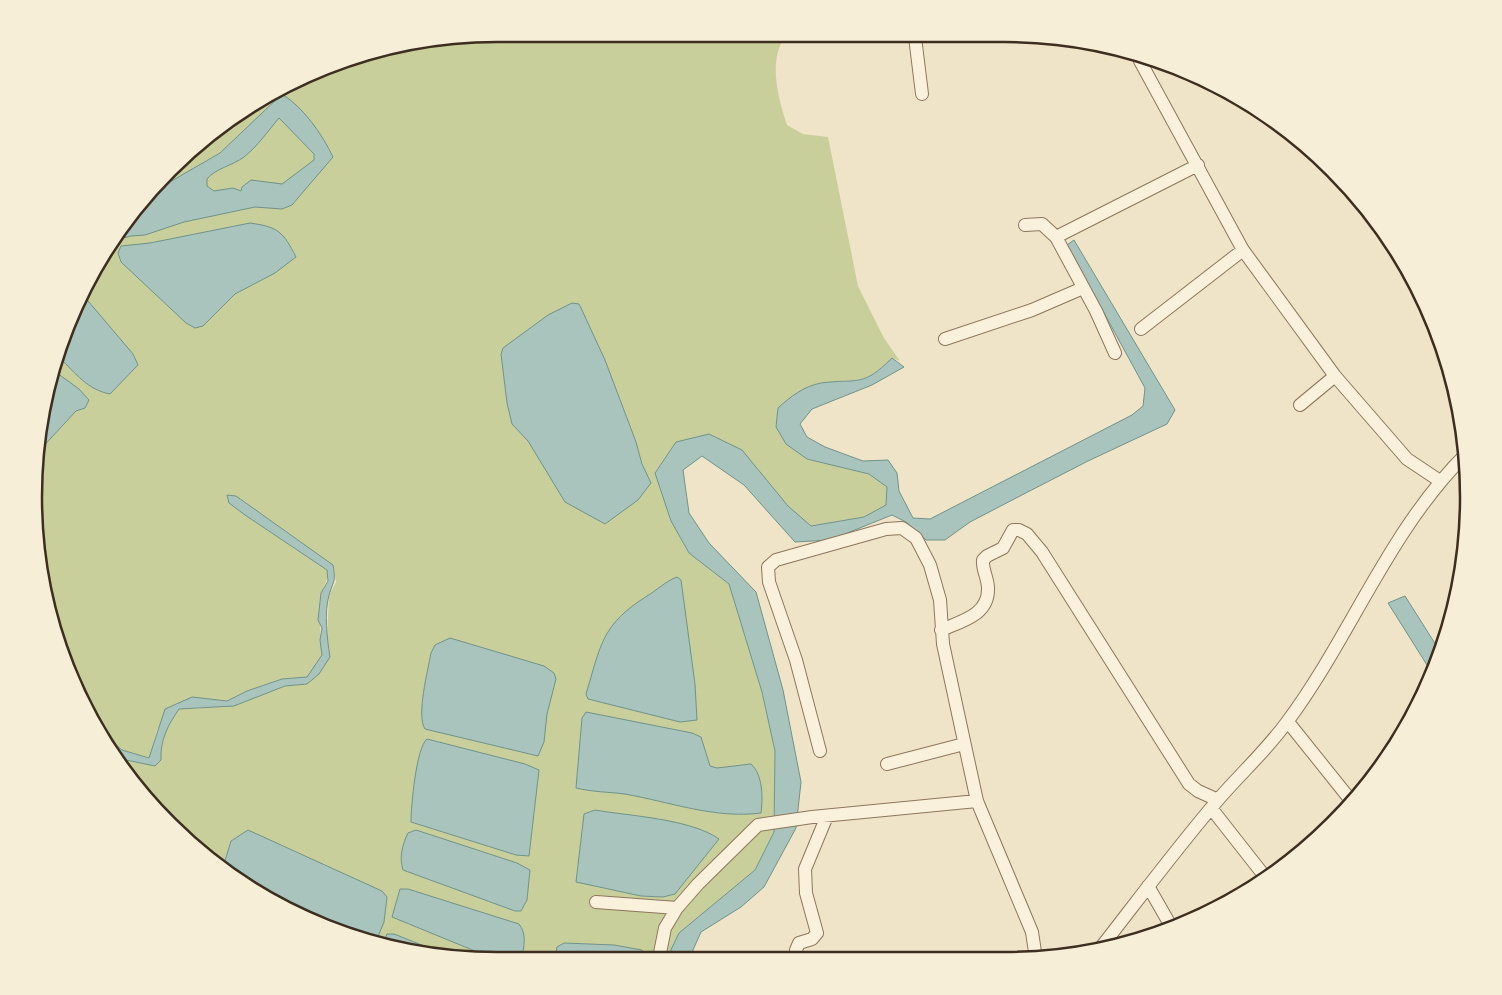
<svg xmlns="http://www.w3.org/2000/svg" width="1502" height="995" font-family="Bitter,serif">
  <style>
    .grass { fill: #c9cf9b }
    .water { fill: #a9c4bc; stroke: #6f938a; fill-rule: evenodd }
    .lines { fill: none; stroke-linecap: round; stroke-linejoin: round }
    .minor-casing { stroke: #8d765c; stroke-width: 14 }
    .minor { stroke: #faf1dc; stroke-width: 12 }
    .rim { fill: none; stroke: #3d2e20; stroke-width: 2.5 }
  </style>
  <rect width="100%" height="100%" fill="#f0e4c8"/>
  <path class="grass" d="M497,34L785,36C768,62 778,97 787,125L803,134L828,137L858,286L884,338L900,361L892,358C862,388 858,377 821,383C804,386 790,397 778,408L807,459L869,474L887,487L886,505L864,517L811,526L788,506L767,481L676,442L655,472L671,521L689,553L729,584L762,692L775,751L774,832L755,870L679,933L667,958L437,957L293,914L192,846L121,759L155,766L161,760C160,740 168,725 179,709L206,708L285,686L307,684L330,657L327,636L329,595L336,582L333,565L236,496L227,495L245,515L327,570C328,583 325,581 322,592C319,601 320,644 322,655L308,677L282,679L247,691L227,701L192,697L157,730L150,758L122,750L95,727L49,617L35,467L69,320L130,215L240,112L349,58Z"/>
  <path class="water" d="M282,94C304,108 322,134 333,157L292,205L282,209L255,207L184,222L145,235L131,236L115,240L130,215L156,190L220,153ZM279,118L314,154V160L282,184L251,180L242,187L241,191L233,188L214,191L207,186V179C216,168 232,166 244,157C257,147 268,131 279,118Z
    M250,223C279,227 283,232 296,257L275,273L235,294L203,326L195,328L186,323L121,262L118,253L121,246L150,243Z
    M1074,240L1175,410L1167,424L1088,461L1020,496L970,522L945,540H926L906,522L892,515L830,540L795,542L744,485L702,456L683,470L689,513L709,543L756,592L783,690L801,782L796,828L764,887L741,907L701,932L689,959L667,958L679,933L755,870L774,832L775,751L762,692L729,584L689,553L671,521L655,473L676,442L709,434L742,450L788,506L811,526L864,517L886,505L887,487L869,474L807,459L786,444L776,427L778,408C790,397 804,386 821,383C858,378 862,388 892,358L904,367L872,385L812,409L800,424L807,437L825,447L863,461L888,460L897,473L899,491L913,518L930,519L1132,415L1143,406L1145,388L1067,245Z
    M83,295L133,354L138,365L110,394C88,390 75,373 60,358L69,320Z
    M572,303L579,304L581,308L605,360L636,442L642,464L651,483L638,500L605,524L565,502L528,441L512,424L507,403L501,354L503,348L548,315Z
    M57,373L79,389L89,400L85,408L76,411L38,452Z
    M227,495L236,496L333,565C336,582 334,579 329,595C324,613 327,638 330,657L319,674L307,684L285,686L234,706L179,709C168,725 160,740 161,760L155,766L121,759L95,727L122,750L149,758L165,709L192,697L227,701L247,691L282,679L307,677L322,655L320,640L322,628L318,620L321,593L328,581L327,570L245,515L229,503Z
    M677,577L681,580L695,684L697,720L680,722L588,699L586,694C601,645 601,625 647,596C657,590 666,581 677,577Z
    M1405,596L1441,653L1432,673L1388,603Z
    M450,638L544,666L554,673L556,679L547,714L544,742L538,756L425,729C416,716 428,670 431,653L435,645Z
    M586,712L692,733L701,737L710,766L717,768L751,764C763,775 763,798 761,813C715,819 670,802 625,794C609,792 592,792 576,788L582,718Z
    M427,739L525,764L539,770L529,856L516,855L411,822C411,807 416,748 427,739Z
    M595,810C630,816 691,819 719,839L675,894L663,897L641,896L576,882L584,814Z
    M248,830L382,891L387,897L384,922L377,939L293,914L223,867L231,841Z
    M416,830L517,863L530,870L527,900L521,911H515L403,870C399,858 402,845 408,833Z
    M400,889H408L519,924C527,934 524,946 522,958H492L392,917Z
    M387,934H394L452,957H437L384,941Z
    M564,943L614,945L642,950L646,958H555L557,947Z"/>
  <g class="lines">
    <defs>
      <path id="minor" d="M915,37L922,94
        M1140,61L1243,250L1335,376L1407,459L1440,481
        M1025,225L1042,224L1056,237
        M1141,329L1243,250
        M945,339L1032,310L1083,288
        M1115,353L1096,311L1056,237L1198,165
        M1300,405L1335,376
        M941,630C962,621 989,615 988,588C988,578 982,570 983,560L987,556L1003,548L1013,530H1019L1027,534L1042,552L1189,784L1198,791L1218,800
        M1288,722L1353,803
        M820,751L796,660L769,582L768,567L776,560L886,529L902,528L916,538L930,565L940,600L943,644L977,801L1032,932L1035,952L1033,960
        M887,764L964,744
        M1211,808L1266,878
        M1148,886L1172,928
        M596,902L677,908
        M1099,950C1138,900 1176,849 1217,801C1240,774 1266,751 1287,722C1351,636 1388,532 1465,455
        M659,958L665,928L677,908L698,884L758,825L812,817L977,801
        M796,959V950L799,943L812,939L817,933L806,893L805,869L827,816"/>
    </defs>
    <use href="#minor" class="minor-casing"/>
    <use href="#minor" class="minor"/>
  </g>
  <path d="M0 0H1502V995H0ZM497 42H1005A455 455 0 0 1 1460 497V497A455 455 0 0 1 1005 952H497A455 455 0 0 1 42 497V497A455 455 0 0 1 497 42Z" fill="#f7eed8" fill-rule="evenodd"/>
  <path class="rim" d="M497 42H1005A455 455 0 0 1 1460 497V497A455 455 0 0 1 1005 952H497A455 455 0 0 1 42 497V497A455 455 0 0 1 497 42Z"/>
</svg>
